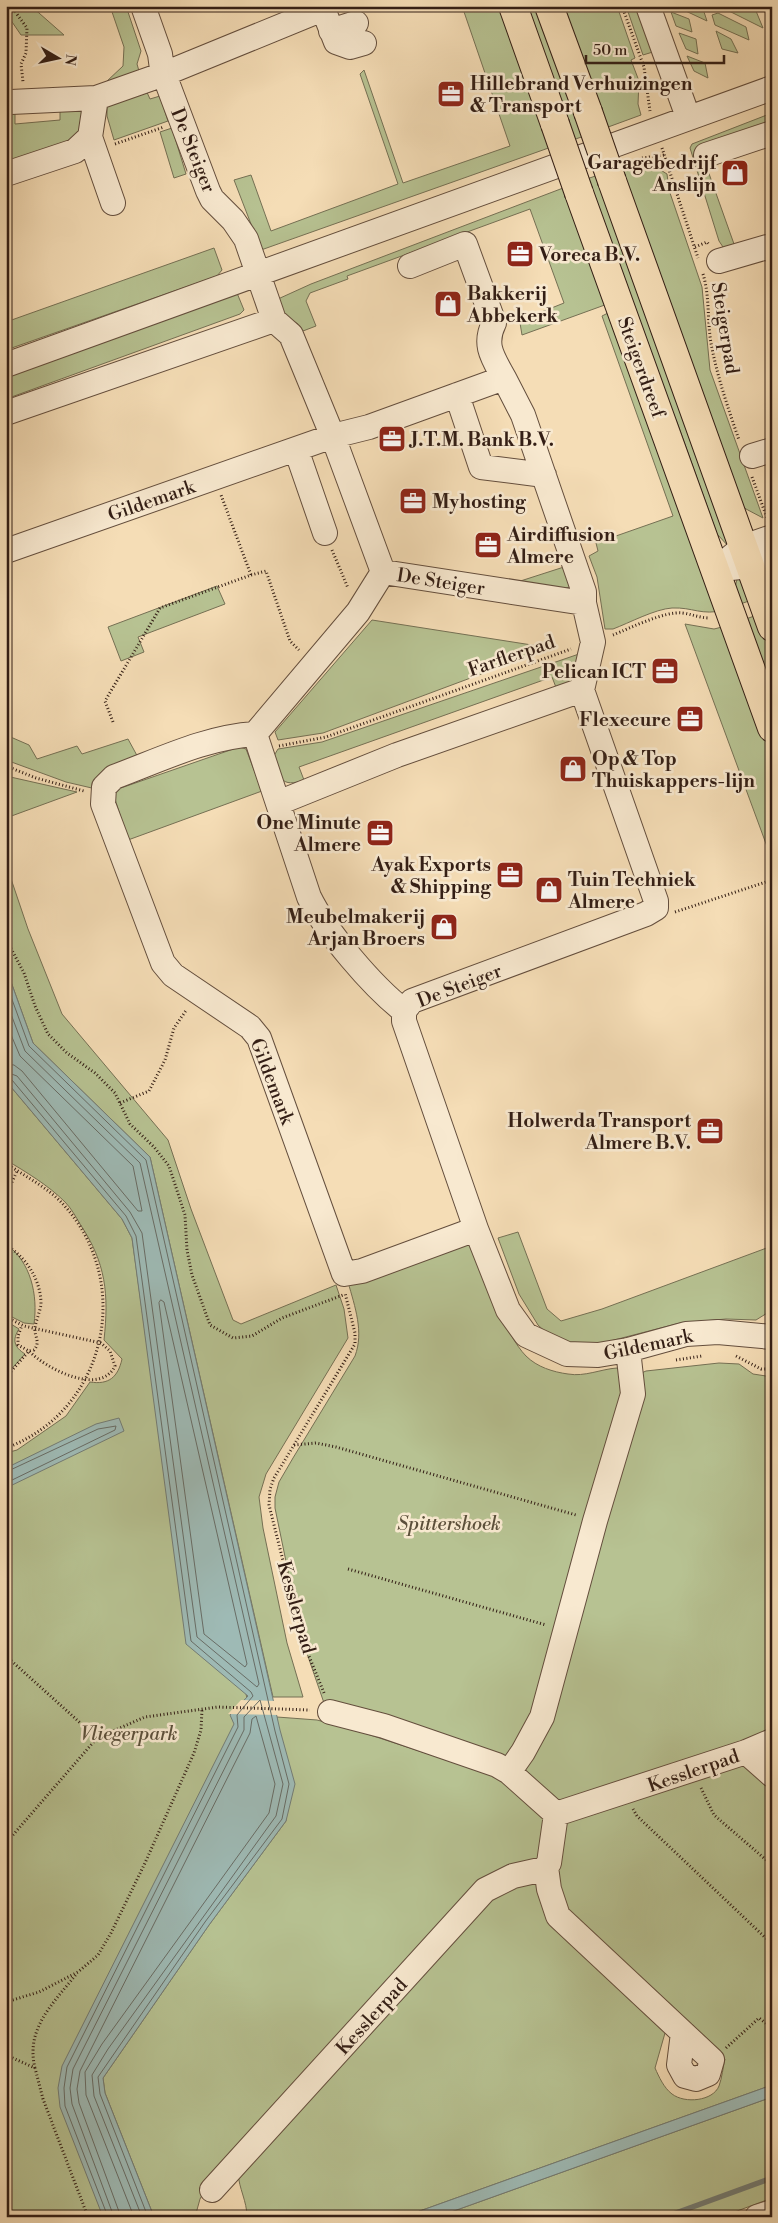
<svg xmlns="http://www.w3.org/2000/svg" width="778" height="2223" font-family="'Libre Bodoni',serif">
  <style>
    .green { fill: #b7c292; stroke: #757054 }
    .water { fill: #9ebab5; stroke: #737c75 }
    .pier { fill: #f5ddb6 }
    .lines { fill: none; stroke-linecap: round; stroke-linejoin: round }
    .shore { stroke: #686c65; stroke-width: 1 }
    .stream { stroke: #737c75; stroke-width: 5.5 }
    .minor-casing { stroke: #644e3d; stroke-width: 26 }
    .major-casing { stroke: #331e15; stroke-width: 30 }
    .path { stroke: #331e15; stroke-width: 3; stroke-dasharray: 1 2.5; stroke-linecap: butt }
    .minor { stroke: #f8e9d0; stroke-width: 24 }
    .major { stroke: #f5ddb6; stroke-width: 28 }
    .major-bridge-casing { stroke: #331e15; stroke-width: 30; stroke-linecap: butt }
    .major-bridge { stroke: #f5ddb6; stroke-width: 28 }
    .labels { text-anchor: middle; stroke-width: 5; stroke-linejoin: round; paint-order: stroke }
    .poi-label { font-size: 19px; font-weight: bold; fill: #331e15; stroke: #f8e9d0; text-anchor: start }
    .street-label { font-size: 19px; fill: #331e15; stroke: #f8e9d0 }
    .park-label { font-size: 19px; font-style: italic; fill: #5b4f3a; stroke: #f8e9d0 }
  </style>
  <rect width="100%" height="100%" fill="#f5ddb6"/>
  <filter id="stains"><feTurbulence type="fractalNoise" baseFrequency=".004" numOctaves="4"/><feColorMatrix values="0 0 0 0 .2 0 0 0 0 .09 0 0 0 0 .02 0 0 0 .5 -.17"/></filter>
  <radialGradient id="worn" r=".72"><stop offset=".6" stop-color="#630" stop-opacity="0"/><stop offset="1" stop-color="#630" stop-opacity=".3"/></radialGradient>
  <path class="green" d="M22,6H31L64,35H21L8,16Z
    M110,6H126L141,51L137,64L139,71L106,82L123,66L124,47Z
    M462,6H507L557,145L261,250L234,180L251,175L271,231L398,184L360,74L364,70L403,183L510,146Z
    M518,6H543L590,134L567,142Z
    M555,6H617L635,58L631,60L639,81L638,104L641,115L600,130Z
    M626,6H640L656,51L643,55Z
    M675,6H702L707,21Z
    M732,6H745L756,11L763,28L725,9Z
    M671,12L689,19L692,32L676,26Z
    M718,13L746,27L749,40L715,25L712,15Z
    M716,31L731,39L738,53L722,49Z
    M679,33L696,39L698,54L686,49Z
    M687,56L705,63L708,78L694,71Z
    M145,88L150,99L160,96L168,121L114,140L107,116V105Z
    M60,105L80,106C87,120 80,131 74,145L6,169V113L15,110V124L60,120Z
    M772,113V120L696,150L707,168L734,244L725,250L719,241L690,148L692,144Z
    M172,128L186,174L174,178L160,132Z
    M618,167L659,169L667,174L669,190L702,287L710,370L763,518L746,509L737,500Z
    M604,173L730,548L717,534L677,422L646,361L581,181Z
    M571,185L613,302L522,335L520,323L524,319L564,303L530,209L347,276L348,279L310,293L306,301L316,326L303,331C299,322 295,323 288,318C283,313 280,305 278,299L311,284Z
    M214,248L222,270L217,276L6,350V322Z
    M237,293L244,310L240,314L6,399V376Z
    M616,309L725,610C701,616 693,607 672,608C655,609 629,623 613,629H605L597,577L589,556L598,551L596,543L673,516L602,316Z
    M567,566L573,586L548,593L508,585Z
    M738,575L757,598L735,606L733,596Z
    M217,586L225,604L138,637L144,652L121,661L108,627Z
    M763,613L772,639V709L740,621Z
    M372,620L551,648L323,733L278,740L275,732Z
    M685,624L714,629L730,625L772,741V860Z
    M579,654L572,685L557,690L552,677L299,767L304,780C281,788 280,778 272,759L278,749L322,742Z
    M6,735L29,745L37,759L77,746L82,754L128,739L140,761L96,789L66,782L6,760Z
    M239,747L246,749L262,791L128,840L114,796L118,789Z
    M6,776L77,792L6,818Z
    M6,864L28,929L62,1014L168,1140L191,1209L233,1320L241,1324L336,1285L344,1309L348,1338L266,1474L259,1497L263,1528L287,1643L303,1697H273L150,1157L33,1043L6,968Z
    M6,1081L122,1219L132,1238L151,1375L172,1363L259,1752L86,2080L134,2217H6V1453L17,1450L66,1416L90,1382C109,1385 118,1377 122,1359L104,1340C109,1294 106,1263 80,1224C76,1217 71,1208 65,1202C48,1185 26,1172 6,1160V1153L12,1147L6,1141Z
    M518,1232L547,1309L561,1321L602,1309L772,1246V1310L756,1320L726,1319L680,1323L587,1347L551,1337L538,1325L519,1294L498,1238Z
    M471,1241C483,1271 505,1335 526,1356C537,1367 553,1372 568,1374C585,1377 601,1369 617,1368L624,1377V1391L526,1733L510,1759L324,1703L302,1639L275,1508V1497L279,1482L293,1458L355,1356C364,1332 355,1307 348,1282Z
    M6,1244C31,1262 38,1295 34,1324L24,1323L6,1314Z
    M6,1321L19,1329C12,1340 14,1347 25,1354L6,1375Z
    M719,1363L739,1364L753,1374L766,1376L772,1389V1731L555,1804L521,1777L639,1374L646,1371Z
    M277,1717L317,1720L355,1730L499,1777L545,1813L544,1878L547,1905L665,2033L655,2068C659,2077 664,2088 672,2094C685,2104 713,2101 719,2086C722,2078 723,2067 725,2059L562,1911L553,1886L568,1817L739,1760L772,1783V2085L403,2217H247C247,2201 239,2189 238,2173L210,2180L200,2199L195,2217H154L105,2093L103,2078L209,1925L286,1821Z
    M772,2097V2198L721,2217H437Z"/>
  <path class="water" d="M6,968L33,1043L150,1157L280,1730L295,1784L286,1821L209,1925L103,2078L105,2093L154,2217H103L60,2107L58,2088L62,2066L234,1724L230,1715L248,1696L186,1644L132,1238L122,1219L6,1081Z
    M119,1418L124,1431L6,1488V1468L96,1424Z
    M772,2085V2097L437,2217H403Z"/>
  <path class="pier" d="M241,1700L276,1701L279,1715L228,1714Z"/>
  <g class="lines">
    <path class="shore" d="M6,983L29,1046L146,1160L275,1731L289,1784L282,1819L205,1922L98,2077L100,2094L148,2217
      M6,1001L25,1051L140,1163L259,1684L257,1687L197,1637L142,1233L130,1212L17,1076L6,1072
      M6,1023L20,1056L133,1166L142,1211H138L22,1071L14,1065L6,1064
      M6,1078L12,1080L126,1216L136,1236L191,1641L251,1692L253,1696L237,1715L238,1727L67,2067L64,2088L65,2106L108,2217
      M161,1300L164,1302L247,1664L245,1667L204,1634L159,1303Z
      M6,1472L98,1429L116,1426L115,1430L6,1483
      M114,2217L72,2104L70,2088L73,2069L244,1730V1717L260,1700L283,1784L276,1816L108,2049L92,2075L94,2096L142,2217
      M121,2217L79,2103L77,2089L80,2071L250,1733L252,1719L256,1716L275,1784L269,1813L102,2044L85,2072L86,2095L134,2217"/>
    <path class="stream" d="M665,2217L772,2178"/>
    <defs>
      <path id="minor" d="M143,6L160,54L162,69L208,191L212,199L233,220L246,239L274,320L291,335L335,442L383,572L584,603
        M322,6L336,42L350,47L364,43
        M648,6L688,117
        M331,31L356,23
        M11,102L96,98L164,74L323,9
        M90,137L113,203
        M706,155L772,133
        M6,174L75,151L90,137L96,98
        M719,261L767,247L772,250
        M410,266L465,244L494,323C483,345 493,358 504,378
        M6,365L772,88
        M457,395L481,467L544,475
        M6,413L274,320
        M296,449L325,533
        M752,456L772,450
        M6,551L333,436L369,427L504,378L523,415L584,592V603L593,642L582,690L656,901V908L646,914L412,1001L404,1011
        M731,568L749,566L772,559
        M715,570L743,547L772,537
        M383,572L358,612L255,734C206,737 160,760 114,777L104,787L103,804L163,963L173,975L250,1027L259,1038L344,1274L362,1271L476,1229L404,1021V1011
        M255,734L309,897C326,932 372,986 404,1011
        M278,803L397,755L582,690
        M476,1229L508,1310L526,1335L567,1354L598,1355L628,1350L686,1334L718,1332L772,1337
        M330,1712L384,1726L497,1765L509,1772L556,1814L746,1752L772,1741
        M746,1752L772,1775
        M509,1772L523,1752L542,1717L595,1521L633,1394L628,1350
        M546,1867L549,1889L558,1916L712,2060L708,2074L696,2079L685,2076L679,2065L683,2033
        M212,2190L485,1890L513,1876L544,1869L549,1863L556,1814
        M757,2217L772,2212"/>
      <path id="major" d="M513,6L555,124
        M549,6L588,112
        M612,181L772,627
        M579,193L772,728"/>
    </defs>
    <use href="#minor" class="minor-casing"/>
    <use href="#major" class="major-casing"/>
    <path class="path" d="M11,6L27,28L26,53L21,64L23,82
      M622,6L644,67L650,111
      M115,144L164,127
      M662,148L698,258
      M642,158L664,155
      M695,247L707,242L709,245
      M703,274C710,297 707,320 711,343C717,376 728,408 739,440
      M752,477L767,518
      M332,550L348,588
      M251,575L266,571L290,641L299,650
      M613,635C630,628 665,611 682,613C692,614 699,618 710,618
      M113,722L105,701L160,608L251,575L221,495
      M279,746L326,737L571,649
      M6,766L36,778L84,791
      M675,912L772,880
      M6,939L24,973L35,1006L48,1034L67,1053L95,1073L115,1093L130,1124L154,1147L169,1166L185,1215L187,1250L192,1275L210,1325L233,1338L252,1336L282,1318L343,1295
      M120,1103L149,1091L165,1060L174,1028L187,1009
      M6,1163C24,1176 47,1187 62,1203C135,1281 107,1411 6,1448
      M6,1195L17,1171
      M6,1245C26,1257 41,1280 41,1304C40,1312 36,1320 35,1328C34,1336 41,1342 34,1350L29,1351L18,1345V1336L22,1325
      M6,1317L24,1326L101,1343L110,1351L115,1366C100,1397 45,1368 29,1351L6,1377
      M736,1356L761,1369H772
      M676,1360L702,1356
      M294,1445L316,1443L336,1447L576,1515
      M348,1569L546,1625
      M6,1656L97,1738
      M324,1693L304,1644L269,1505L270,1489L274,1478L355,1344V1333L345,1293
      M701,1788L714,1815L772,1865
      M633,1809L637,1816L772,1944
      M6,1843L97,1738L145,1717L218,1707L310,1710
      M6,2002L39,1992L78,1972L98,1955L111,1933L145,1863L194,1753L201,1730L202,1709
      M726,2048L759,2018L772,2028
      M6,2055L35,2068L43,2099L88,2217
      M35,2068C25,2028 54,2003 77,1973"/>
    <use href="#minor" class="minor"/>
    <use href="#major" class="major"/>
    <defs>
      <path id="major-bridge" d="M588,112L612,181
        M555,124L579,193"/>
    </defs>
    <use href="#major-bridge" class="major-bridge-casing"/>
    <use href="#major-bridge" class="major-bridge"/>
  </g>
  <defs>
    <symbol id="office-square" viewBox="-11 -11 22 22"><rect x="-9" y="-9" width="18" height="18" rx="4" fill="#8f2418" stroke="#f8e9d0"/><path d="M-6-3h4V-5.5h4V-3h4V5H-6ZM-1-4.5V-3h2v-1.5ZM-6 0V1H6V0Z" fill="#fff"/></symbol>
    <symbol id="shop-square" viewBox="-11 -11 22 22"><rect x="-9" y="-9" width="18" height="18" rx="4" fill="#8f2418" stroke="#f8e9d0"/><path d="M-5-2.5h2.3a2.7 3.5 0 0 1 5.4 0H5L5.5 6h-11ZM-1.5-2.5h3a1.5 2.3 0 0 0-3 0Z" fill="#fff"/></symbol>
  </defs>
  <g fill-rule="evenodd">
    <use href="#office-square" x="435" y="78" width="32" height="32"/>
    <use href="#shop-square" x="719" y="157" width="32" height="32"/>
    <use href="#office-square" x="504" y="238" width="32" height="32"/>
    <use href="#shop-square" x="432" y="288" width="32" height="32"/>
    <use href="#office-square" x="376" y="423" width="32" height="32"/>
    <use href="#office-square" x="397" y="485" width="32" height="32"/>
    <use href="#office-square" x="472" y="529" width="32" height="32"/>
    <use href="#office-square" x="649" y="655" width="32" height="32"/>
    <use href="#office-square" x="674" y="703" width="32" height="32"/>
    <use href="#shop-square" x="557" y="753" width="32" height="32"/>
    <use href="#office-square" x="364" y="817" width="32" height="32"/>
    <use href="#office-square" x="494" y="859" width="32" height="32"/>
    <use href="#shop-square" x="533" y="874" width="32" height="32"/>
    <use href="#shop-square" x="428" y="911" width="32" height="32"/>
    <use href="#office-square" x="694" y="1115" width="32" height="32"/>
  </g>
  <g class="labels">
    <g class="poi-label">
      <text x="470" y="90">Hillebrand Verhuizingen<tspan x="470" dy="22">&amp; Transport</tspan></text>
      <text x="716" y="169" text-anchor="end">Garagebedrijf<tspan x="716" dy="22">Anslijn</tspan></text>
      <text x="539" y="261">Voreca B.V.</text>
      <text x="467" y="300">Bakkerij<tspan x="467" dy="22">Abbekerk</tspan></text>
      <text x="411" y="446">J.T.M. Bank B.V.</text>
      <text x="432" y="508">Myhosting</text>
      <text x="507" y="541">Airdiffusion<tspan x="507" dy="22">Almere</tspan></text>
      <text x="646" y="678" text-anchor="end">Pelican ICT</text>
      <text x="671" y="726" text-anchor="end">Flexecure</text>
      <text x="592" y="765">Op &amp; Top<tspan x="592" dy="22">Thuiskappers-lijn</tspan></text>
      <text x="361" y="829" text-anchor="end">One Minute<tspan x="361" dy="22">Almere</tspan></text>
      <text x="491" y="871" text-anchor="end">Ayak Exports<tspan x="491" dy="22">&amp; Shipping</tspan></text>
      <text x="568" y="886">Tuin Techniek<tspan x="568" dy="22">Almere</tspan></text>
      <text x="425" y="923" text-anchor="end">Meubelmakerij<tspan x="425" dy="22">Arjan Broers</tspan></text>
      <text x="691" y="1127" text-anchor="end">Holwerda Transport<tspan x="691" dy="22">Almere B.V.</tspan></text>
    </g>
    <g class="street-label">
      <text transform="translate(194 150) rotate(68)" y="7">De Steiger</text>
      <text transform="translate(726 328) rotate(81)" y="7">Steigerpad</text>
      <text transform="translate(642 367) rotate(70)" y="7">Steigerdreef</text>
      <text transform="translate(151 500) rotate(-19)" y="7">Gildemark</text>
      <text transform="translate(441 581) rotate(9)" y="7">De Steiger</text>
      <text transform="translate(511 655) rotate(-19)" y="7">Farflerpad</text>
      <text transform="translate(459 985) rotate(-21)" y="7">De Steiger</text>
      <text transform="translate(273 1081) rotate(69)" y="7">Gildemark</text>
      <text transform="translate(648 1344) rotate(-12)" y="7">Gildemark</text>
      <text transform="translate(297 1607) rotate(74)" y="7">Kesslerpad</text>
      <text transform="translate(693 1770) rotate(-19)" y="7">Kesslerpad</text>
      <text transform="translate(371 2016) rotate(-48)" y="7">Kesslerpad</text>
    </g>
    <g class="park-label">
      <text x="449" y="1530">Spittershoek</text>
      <text x="129" y="1740">Vliegerpark</text>
    </g>
  </g>
  <rect width="778" height="2223" fill="none" stroke="#f5ddb6" stroke-width="25"/>
  <rect x="8" y="8" width="763" height="2208" fill="none" stroke="#331e15" stroke-width="2.5"/>
  <rect x="12" y="12" width="753" height="2198" fill="none" stroke="#331e15"/>
  <g transform="translate(58 58) rotate(99)" stroke="#f8e9d0" stroke-width="4" paint-order="stroke">
  <path d="M0-4L9 19L0 12L-9 19Z" fill="#331e15"/>
  <text y="-8" font-size="14" font-weight="bold" text-anchor="middle" fill="#331e15">N</text>
  </g>
  <path d="M586 55v8h138v-8" fill="none" stroke="#331e15" stroke-width="2.5"/>
  <text x="593" y="55" font-size="15" fill="#331e15" stroke="#f8e9d0" stroke-width="4" paint-order="stroke">50 m</text>
  <rect width="100%" height="100%" filter="url(#stains)"/>
  <rect width="100%" height="100%" fill="url(#worn)"/>
</svg>
